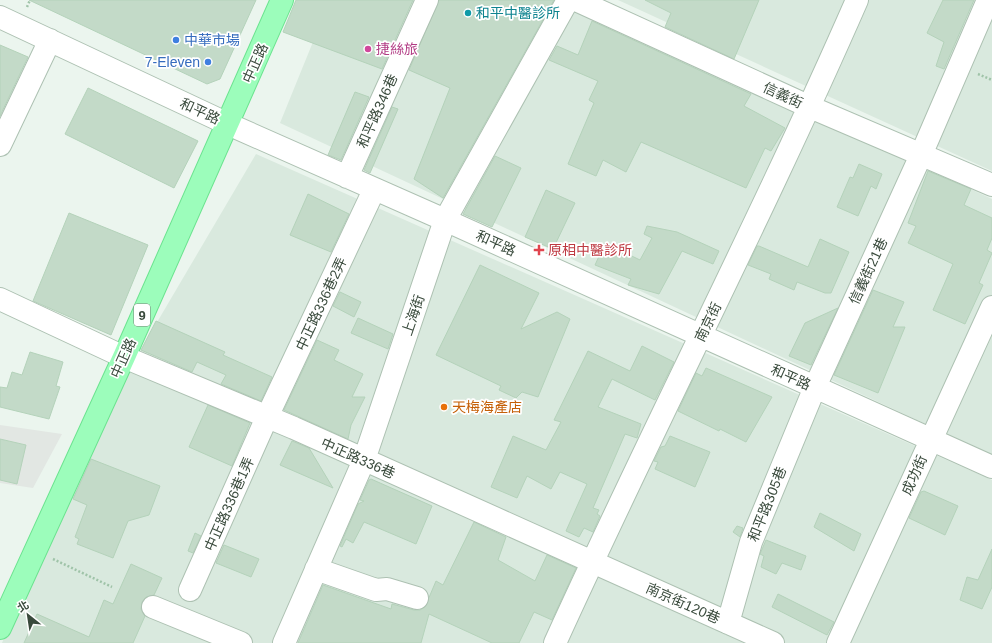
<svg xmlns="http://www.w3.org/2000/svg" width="992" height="643" font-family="Arial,'Noto Sans TC',sans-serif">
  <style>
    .residential { fill: #d9e9de }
    .parking { fill: #e2e7e3 }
    .building { fill: #c3dac8; stroke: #b4d2ba }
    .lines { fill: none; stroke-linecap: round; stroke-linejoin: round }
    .minor-casing { stroke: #adc1b2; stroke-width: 24 }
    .major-casing { stroke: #6be38f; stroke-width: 24 }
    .path { stroke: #9fc3a8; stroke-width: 2.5; stroke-dasharray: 2 2; stroke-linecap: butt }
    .minor { stroke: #fff; stroke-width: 22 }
    .major { stroke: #9cfdbb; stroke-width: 22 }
    .culture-dot { fill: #0f9aa8; stroke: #fff; stroke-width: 1.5 }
    .shop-dot { fill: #3f7fe0; stroke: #fff; stroke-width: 1.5 }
    .hotel-dot { fill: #d1479c; stroke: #fff; stroke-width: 1.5 }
    .health-dot { fill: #e0444e; stroke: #fff; stroke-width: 1.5 }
    .food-dot { fill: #e8710a; stroke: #fff; stroke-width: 1.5 }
    .labels { text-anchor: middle; stroke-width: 3.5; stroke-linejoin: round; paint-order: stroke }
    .shield { fill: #fff; stroke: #748076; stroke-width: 1 }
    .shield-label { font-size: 13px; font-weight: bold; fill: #394a3c }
    .culture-label { font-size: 14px; fill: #0d838f; stroke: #fff; text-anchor: start }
    .shop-label { font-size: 14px; fill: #366cbe; stroke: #fff; text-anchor: start }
    .hotel-label { font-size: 14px; fill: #b23c85; stroke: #fff; text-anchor: start }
    .street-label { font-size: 14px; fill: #394a3c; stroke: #fff }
    .health-label { font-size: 14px; fill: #be3a42; stroke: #fff; text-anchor: start }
    .food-label { font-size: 14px; fill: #c56008; stroke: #fff; text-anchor: start }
  </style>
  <rect width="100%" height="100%" fill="#ebf5ee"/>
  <path class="residential" d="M330,0H560L683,55L992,199V455L280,123Z
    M618,0H992V171L736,54Z
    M256,154L992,480V643H2L106,409Z"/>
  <path class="parking" d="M0,425L62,434L33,488L0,483Z"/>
  <path class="building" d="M29,0H256L220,79L207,84Z
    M296,0H413L382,69L283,32Z
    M439,0H554L443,198L414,179L450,88L409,70Z
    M645,0H759L734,59L665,27L671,13Z
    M943,0H974L944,69L936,66L944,42L927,33Z
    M592,21L751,94L744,106L785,128L771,151L765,148L746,188L641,142L626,172L603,160L596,176L568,164L594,103L589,100L598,81L549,60L557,46L578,55Z
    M0,45L28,57L0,116Z
    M88,88L198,141L174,188L65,134Z
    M355,92L369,97L341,160L328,155Z
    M392,107L398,109L370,173L364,170Z
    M495,156L521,168L492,227L463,214Z
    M859,164L882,174L876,189L871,186L858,216L837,207L850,177L853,178Z
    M928,171L971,189L964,205L992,218V238L987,250L992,253L979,283L983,285L965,324L933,310L953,264L908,243L916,226L908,223Z
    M546,190L575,203L553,249L525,237Z
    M308,194L349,214L331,252L290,235Z
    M69,213L148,245L111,335L33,301Z
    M647,226L677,232L719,251L713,264L682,251L659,294L628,285L631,279L595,265L605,243L640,260L652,238L644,234Z
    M820,239L849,252L831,293H825L797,282L794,290L769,279L771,274L748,265L757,246H759L808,267Z
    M480,265L539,293L521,329L557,312L570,319L538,397L522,392L516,398L499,390L501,386L436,355Z
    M873,290L904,302L893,327H905L878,393L834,375Z
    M340,292L361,302L354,317L333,306Z
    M838,308L811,365L789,356L805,323Z
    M358,318L393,334L388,349L351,333Z
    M156,321L225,352L223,355L272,377L261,401L221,384L226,375L197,362L192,372L141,350Z
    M317,340L339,350L334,360L363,374L352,397H365L351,425L348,439L284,410Z
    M642,346L674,362L655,400L612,379L598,407L641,424L637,438L625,434L593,508L599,510L597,514L600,516L593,532L584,528L579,537L566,531L587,484L560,472L551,489L527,476L517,498L491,487L513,436L546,450L561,422L554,420L588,351L630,371Z
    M30,352L63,362L56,386L60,387L49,419L0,407V387L7,388L12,372L22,375Z
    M706,368L772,397L746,442L720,429L719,431L678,411L696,373L702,376Z
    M208,405L250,423L232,466L189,447Z
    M670,436L710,452L695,487L655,469L658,462L654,461L661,447L665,446Z
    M0,439L26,445L17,484L0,480Z
    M292,441L309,448L333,488L280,465Z
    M91,459L160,486L149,515L128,521L113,558L77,544L79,539L75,537L87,505L73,499Z
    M371,479L432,506L416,544L364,522L353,543L346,539L342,547L340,546L358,504L364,501L360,500L369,480Z
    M924,491L958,506L945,535L909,518L921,492Z
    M820,513L861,534L854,551L814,527Z
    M474,522L506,537L498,560L535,581L547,555L576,568L552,620L534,612L519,643H492L429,614L421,643H298L323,585L391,609L392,604L414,610H420L425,607L436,581L443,585Z
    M737,526L743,528L740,537L733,532Z
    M195,533L201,536L193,553L188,551Z
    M766,540L806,556L801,570L782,563L776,574L761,567L764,556L760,554Z
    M224,545L259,559L251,577L216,563Z
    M992,549V587L982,609L960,600L967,577L978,580Z
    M131,564L162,578L154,595L146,597L142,602L141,609L145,616L133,643H24L37,614L89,637L104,600L113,604Z
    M778,594L834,622L827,635L772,607Z"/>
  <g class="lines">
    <defs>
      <path id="minor" d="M576,0L810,107L992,185
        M0,17L228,124L445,220L992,467
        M0,145L50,40
        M347,177L427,0
        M0,299L124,357L294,428L773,643
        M316,569L376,590L387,589L417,598
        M190,590L267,417L374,190
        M153,607L241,643
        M728,623L751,542L815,387L921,155L988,0
        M284,643L364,460L445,220L568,0
        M555,643C653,427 762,217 857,0
        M838,643L992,307"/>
      <path id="major" d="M0,628L124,357L282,0"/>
    </defs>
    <use href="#minor" class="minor-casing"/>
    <use href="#major" class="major-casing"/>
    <path class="path" d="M27,7L30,0
      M978,74L992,80
      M53,559L112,587"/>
    <use href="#minor" class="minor"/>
    <use href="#major" class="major"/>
  </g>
  <circle class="culture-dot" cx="468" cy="13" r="4"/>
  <g class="shop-dot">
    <circle cx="176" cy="40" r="4"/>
    <circle cx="208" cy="62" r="4"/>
  </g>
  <circle class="hotel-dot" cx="368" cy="49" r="4"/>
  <path class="health-dot" d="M537 244h4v4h4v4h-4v4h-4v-4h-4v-4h4z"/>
  <circle class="food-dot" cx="444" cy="407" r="4"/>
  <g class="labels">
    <rect class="shield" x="134" y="304" width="16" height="22" rx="3"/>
    <g class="shield-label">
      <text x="142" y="320">9</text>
    </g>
    <g class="culture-label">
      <text x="476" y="18">和平中醫診所</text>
    </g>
    <g class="shop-label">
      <text x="184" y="45">中華市場</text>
      <text x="200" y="67" text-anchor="end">7-Eleven</text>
    </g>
    <g class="hotel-label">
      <text x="376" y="54">捷絲旅</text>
    </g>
    <g class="street-label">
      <text transform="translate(255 63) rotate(-66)" y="5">中正路</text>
      <text transform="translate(783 95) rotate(25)" y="5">信義街</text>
      <text transform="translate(200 111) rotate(25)" y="5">和平路</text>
      <text transform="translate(377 111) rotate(-66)" y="5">和平路346巷</text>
      <text transform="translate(496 243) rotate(24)" y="5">和平路</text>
      <text transform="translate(868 271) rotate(-65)" y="5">信義街21巷</text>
      <text transform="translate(321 304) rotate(-65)" y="5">中正路336巷2弄</text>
      <text transform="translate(413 315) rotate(-71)" y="5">上海街</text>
      <text transform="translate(708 322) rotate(-64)" y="5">南京街</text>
      <text transform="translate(123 358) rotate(-66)" y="5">中正路</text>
      <text transform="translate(791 377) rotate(24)" y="5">和平路</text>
      <text transform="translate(358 458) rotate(24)" y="5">中正路336巷</text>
      <text transform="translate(914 475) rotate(-66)" y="5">成功街</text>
      <text transform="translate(229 504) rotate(-66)" y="5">中正路336巷1弄</text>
      <text transform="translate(767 504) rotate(-68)" y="5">和平路305巷</text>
      <text transform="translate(683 603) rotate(24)" y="5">南京街120巷</text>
    </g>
    <g class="health-label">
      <text x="548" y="255">原相中醫診所</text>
    </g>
    <g class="food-label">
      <text x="452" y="412">天梅海產店</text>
    </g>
  </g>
  <g transform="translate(28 615) rotate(330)" stroke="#ffffff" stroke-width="3" paint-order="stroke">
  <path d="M0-3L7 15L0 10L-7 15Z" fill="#394a3c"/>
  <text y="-6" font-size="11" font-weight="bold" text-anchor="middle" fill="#394a3c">北</text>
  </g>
</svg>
